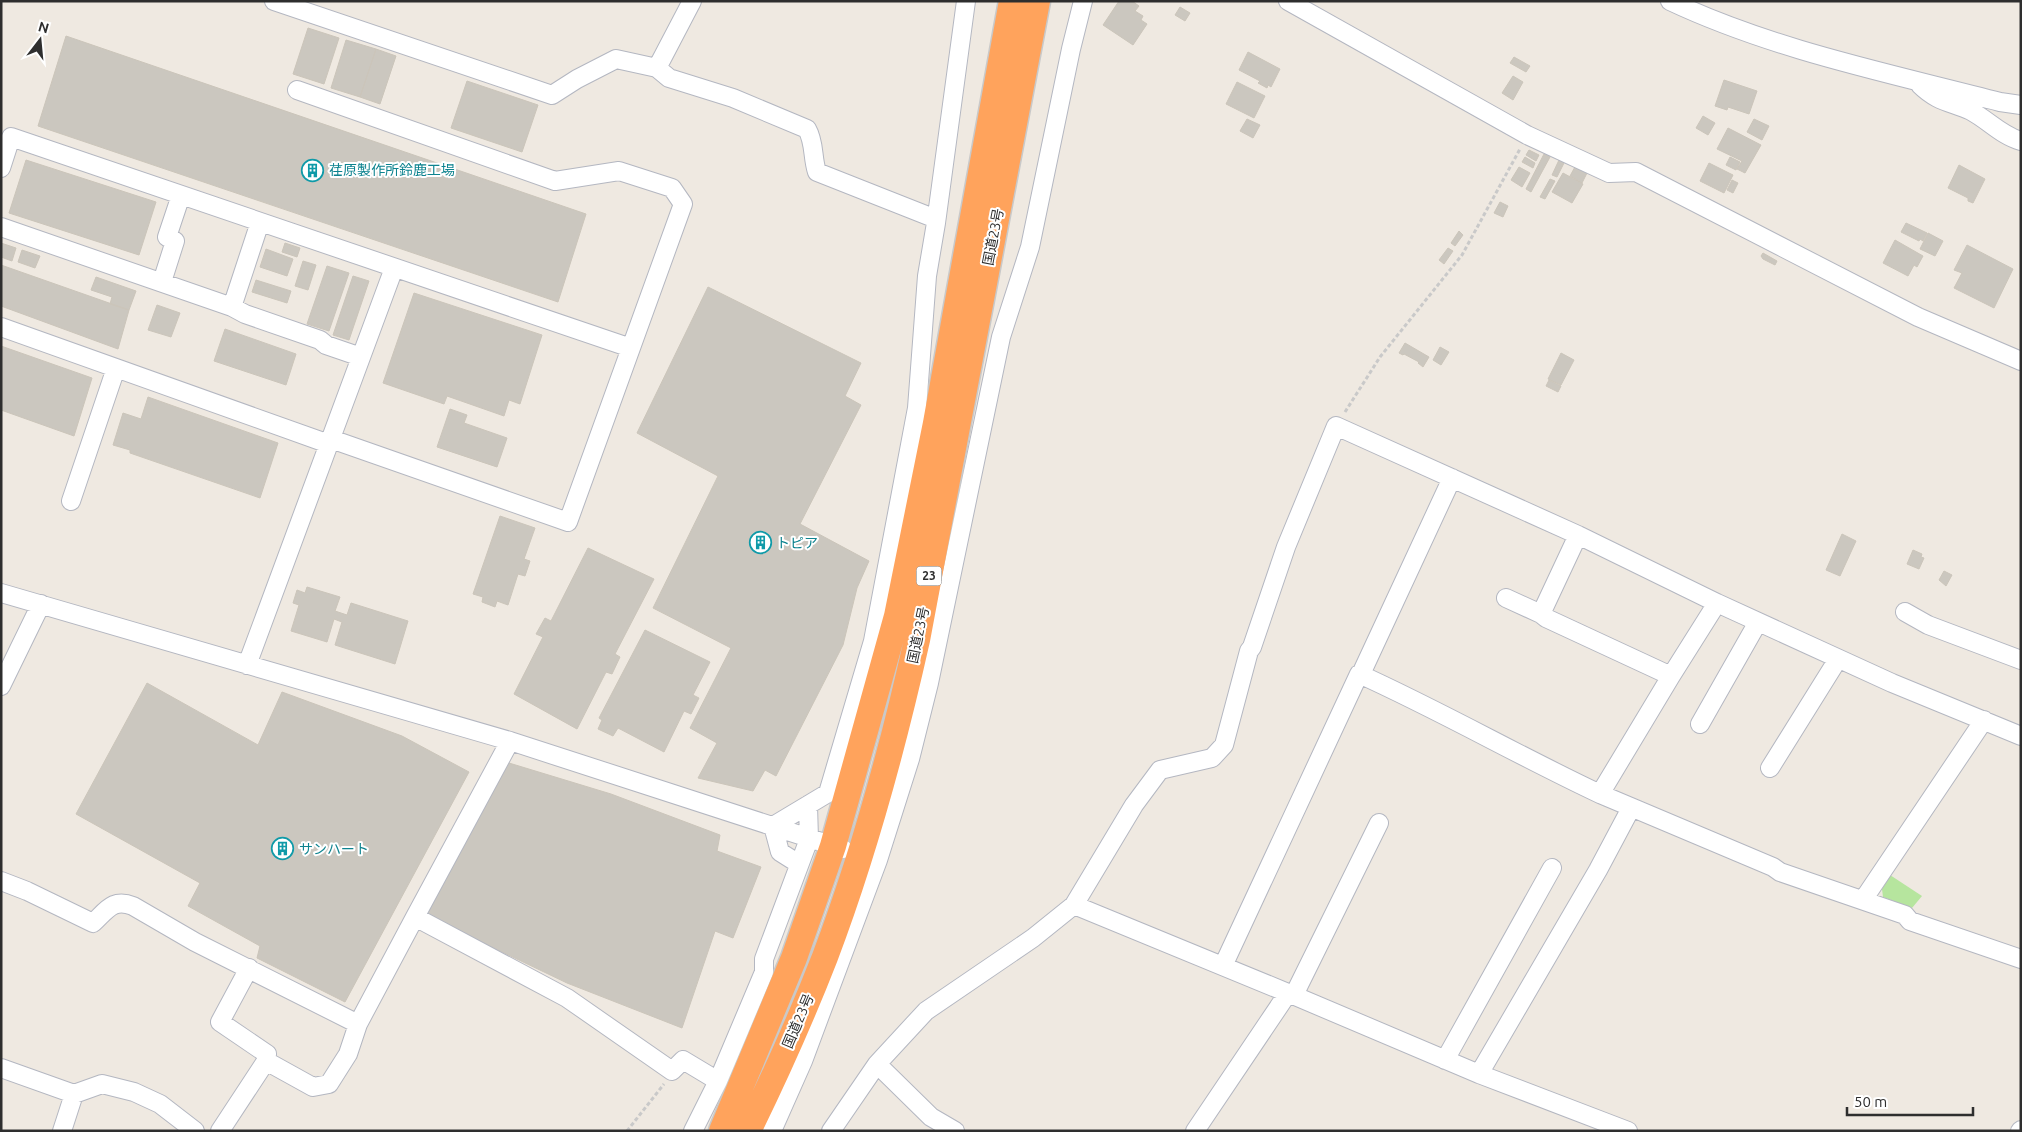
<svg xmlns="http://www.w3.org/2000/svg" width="2022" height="1132" font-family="Ubuntu,'Noto Sans JP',sans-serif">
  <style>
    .green { fill: #b6e59e }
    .building { fill: #cbc7bf; stroke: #cbc5ba }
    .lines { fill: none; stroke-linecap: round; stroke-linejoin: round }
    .minor-casing { stroke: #b4b7c1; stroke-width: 20 }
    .highway-casing { stroke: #c9c9c9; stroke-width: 29 }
    .path { stroke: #c9c9c9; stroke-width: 3; stroke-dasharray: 4 2.5; stroke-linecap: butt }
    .minor { stroke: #fff; stroke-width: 18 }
    .highway { stroke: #ffa35c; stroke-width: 26 }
    .labels { text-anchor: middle; stroke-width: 4; stroke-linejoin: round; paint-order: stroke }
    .shield { fill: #fff; stroke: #6d6d6d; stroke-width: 1 }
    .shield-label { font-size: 12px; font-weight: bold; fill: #2e2e2e }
    .culture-label { font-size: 14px; fill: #0d838f; stroke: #fff; text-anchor: start }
    .street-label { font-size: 14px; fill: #2e2e2e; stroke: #fff }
  </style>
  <rect width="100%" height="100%" fill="#efe9e1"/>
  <path class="green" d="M1890,875L1922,896L1912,908L1883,897L1882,889Z"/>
  <path class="building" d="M1119,1H1132L1139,6L1135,11L1143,16L1141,20L1147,24L1133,45L1103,25Z
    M1180,7L1190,13L1185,21L1175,15Z
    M308,28L339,38L324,84L293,74Z
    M66,36L586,214L558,302L38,126Z
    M346,40L376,49L360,97L331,88Z
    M376,49L396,56L380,104L360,97Z
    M1248,52L1280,69L1271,87L1268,85L1267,88L1258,83L1260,81L1239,70Z
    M1514,57L1530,66L1526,72L1510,63Z
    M1513,76L1523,82L1513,100L1502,93Z
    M1724,80L1757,91L1749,114L1728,107L1727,110L1715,106Z
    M467,81L538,105L522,152L451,128Z
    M1237,82L1265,96L1254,118L1226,104Z
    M1703,116L1715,123L1708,135L1696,128Z
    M1247,119L1260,125L1253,138L1240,131Z
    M1754,119L1769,126L1762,140L1747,132Z
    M1728,128L1761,145L1745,173L1737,169L1742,161L1717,149Z
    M1529,150L1539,155L1536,161L1526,155Z
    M1544,154L1550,157L1531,192L1526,189Z
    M1525,157L1535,163L1533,168L1522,162Z
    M1730,157L1740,162L1736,170L1726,165Z
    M26,160L156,202L139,255L9,213Z
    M1559,160L1564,163L1557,177L1552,175Z
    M1709,163L1733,175L1724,193L1700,181Z
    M1576,165L1588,171L1582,183L1570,176Z
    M1959,165L1985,179L1973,203L1968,201V198L1948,188Z
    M1519,167L1530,173L1522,187L1511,180Z
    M1563,173L1583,184L1572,203L1552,192Z
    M1550,179L1555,181L1545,199L1540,197Z
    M1732,180L1738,183L1733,193L1727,190Z
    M1500,202L1508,206L1503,217L1494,213Z
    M1906,223L1927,233L1923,241L1920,239L1919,241L1901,232Z
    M1459,231L1463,235L1455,246L1451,243Z
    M1928,233L1943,241L1935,256L1920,249Z
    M1895,240L1923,256L1917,267L1914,265L1908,276L1883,263Z
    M1,243L16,248L12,261L1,257Z
    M285,243L300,248L297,257L282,252Z
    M1967,245L2013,269L1994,308L1954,288L1962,273L1954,270Z
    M1448,248L1453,251L1444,264L1439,260Z
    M266,249L293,259L287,276L260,267Z
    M22,250L40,256L35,268L18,262Z
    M1763,253L1777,261L1775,265L1763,259L1761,256Z
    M303,261L316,265L308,290L295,286Z
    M1,265L129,310L118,349L1,306Z
    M327,266L349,273L329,331L307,324Z
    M353,276L369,281L349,340L333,335Z
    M96,277L136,291L129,310L110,304L112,297L91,290Z
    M256,280L291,291L287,303L252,292Z
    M708,287L861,363L845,396L861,405L800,524L869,561L857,588L843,645L776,776L765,770L753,791L698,778L717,743L690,728L731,648L653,608L718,476L637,433Z
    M414,293L542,335L520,404L509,400L504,416L447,396L444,404L383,383Z
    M157,305L180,313L171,337L148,330Z
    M225,329L296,354L286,385L214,361Z
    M1405,343L1429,357L1423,367L1418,363L1419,362L1404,354L1403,355L1399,353Z
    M1,346L92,378L74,436L1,410Z
    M1440,347L1449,352L1441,365L1433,360Z
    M1561,353L1574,360L1561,385L1548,379Z
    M1549,380L1561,386L1558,392L1546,386Z
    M148,397L278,443L260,498L130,453V450L113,445L123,413L141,419Z
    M450,409L467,415L464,423L507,438L497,467L437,447Z
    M500,516L535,528L524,559L530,561L525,576L518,574L508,605L497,601L495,607L482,602L483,597L473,594Z
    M1842,534L1856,541L1840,576L1826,570Z
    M588,548L654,579L615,654L620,657L612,674L606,672L577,729L514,694L543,637L536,634L545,618L551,621Z
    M1913,550L1922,554L1921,557L1924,558L1919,569L1907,564Z
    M1944,571L1952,575L1946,586L1939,580Z
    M307,587L340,597L335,611L347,615L351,603L408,621L395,664L335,645L342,622L334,619L327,642L291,631L299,605L293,603L297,590L305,593Z
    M645,630L710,662L693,695L699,698L691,714L684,711L664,752L618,728L613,736L598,729L602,720L599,718Z
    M147,683L258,745L282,692L402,736L469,772L345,1002L257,958L260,946L188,906L200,883L76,814Z
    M509,763L611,794L720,835L717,851L761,867L733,938L715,931L682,1028L567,983L425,915Z"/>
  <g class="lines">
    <defs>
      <path id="minor" d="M274,1L552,95L577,79L616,59L657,68L692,1
        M1288,1L1527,135L1609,173L1636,172L1918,317L2021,361
        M1670,1C1774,50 1889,73 2000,102L2021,105
        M657,68L669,78L733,98L807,129C815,143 812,157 817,172L936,219
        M1920,85C1937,102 1951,102 1971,111C1988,120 2002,136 2021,141
        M297,90L555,181L619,171L672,188L683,204L568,522L331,439
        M1,168L11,137L631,348
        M1,227L232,307L245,314L320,340L326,345L361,357
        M162,282L175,241L167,237L181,195
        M232,307L260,222
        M1,327L329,444
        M71,501L116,368
        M1,593L510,741L843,849
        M1506,598L1541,614L1578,535
        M1717,603L1671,676L1600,794L1773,867L1780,872L1905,915L1910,921L2021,959
        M1905,612L1928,625L2021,660
        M1541,614L1546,618L1671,676
        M247,665L394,268
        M1361,674L1452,478
        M1,686L41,604
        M1700,724L1758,622
        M1770,768L1838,659
        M773,826L828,793L873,641L917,408L927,276L936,223L966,1
        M773,826L780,852L799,864
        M1,881L27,891L93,923C107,910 113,898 133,906L195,942L358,1024
        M1863,900L1984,720
        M1074,905L1288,993L1479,1074L1628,1131
        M415,917L567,998L672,1071L683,1060L718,1081
        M1223,966L1359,674C1441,711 1519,756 1600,794
        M249,968L220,1022L267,1054L266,1061
        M1294,995L1379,823
        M1445,1060L1552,868
        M877,1064L931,1117L955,1131
        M1,1068L74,1094L102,1084L134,1092L160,1104L195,1131
        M1479,1074L1598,870L1631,808
        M62,1131L74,1094
        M220,1131L266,1061L313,1087L329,1084L348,1054L358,1024L415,917L510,741
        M693,1131L718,1081L764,972V959L809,839L808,805
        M772,1131L803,1061L878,860L910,759L929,683L1001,337L1030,247L1071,49L1083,1
        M831,1131L877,1064L926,1011L1033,938L1074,905L1134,805L1160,770L1212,758L1224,745L1249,651L1252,647L1286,547L1336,426L1578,535L1717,603L1892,683L2021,736
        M1195,1131L1288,993
        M2020,1131L2021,1130"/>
      <path id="highway" d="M722,1131L794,958L833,846L897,616L936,423L1012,1
        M748,1131C776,1074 802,1016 825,957C864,854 893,747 917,640L1037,1"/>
    </defs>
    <use href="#minor" class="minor-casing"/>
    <use href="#highway" class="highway-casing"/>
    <path class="path" d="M1345,412L1380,357L1462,255L1520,149
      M627,1131L664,1084"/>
    <use href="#minor" class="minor"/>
    <use href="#highway" class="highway"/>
  </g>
  <defs>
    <symbol id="building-ring" viewBox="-11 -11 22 22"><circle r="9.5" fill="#fff" stroke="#0f9aa8" stroke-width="1.5"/><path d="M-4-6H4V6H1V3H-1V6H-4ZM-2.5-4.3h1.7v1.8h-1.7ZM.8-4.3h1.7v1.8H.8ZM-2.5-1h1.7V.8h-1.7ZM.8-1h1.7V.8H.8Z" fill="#0f9aa8"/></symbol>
  </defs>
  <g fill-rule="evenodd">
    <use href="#building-ring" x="300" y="158" width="25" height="25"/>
    <use href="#building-ring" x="748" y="530" width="25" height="25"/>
    <use href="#building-ring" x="270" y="836" width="25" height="25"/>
  </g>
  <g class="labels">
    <rect class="shield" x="916.5" y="566.5" width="25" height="19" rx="4"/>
    <g class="shield-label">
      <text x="929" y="580">23</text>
    </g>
    <g class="culture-label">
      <text x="329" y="175">荏原製作所鈴鹿工場</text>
      <text x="776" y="548">トピア</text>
      <text x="299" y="854">サンハート</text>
    </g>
    <g class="street-label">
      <text transform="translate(993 237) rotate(-79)" y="5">国道23号</text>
      <text transform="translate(918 635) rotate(-78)" y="5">国道23号</text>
      <text transform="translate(798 1021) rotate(-67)" y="5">国道23号</text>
    </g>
  </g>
  <rect width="2022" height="1132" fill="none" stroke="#2e2e2e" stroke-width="5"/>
  <g transform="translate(40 40) rotate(16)" stroke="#ffffff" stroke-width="4" paint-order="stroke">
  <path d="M0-4L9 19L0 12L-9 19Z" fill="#2e2e2e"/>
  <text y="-8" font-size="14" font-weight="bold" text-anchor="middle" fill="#2e2e2e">N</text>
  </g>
  <path d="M1847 1107v8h126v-8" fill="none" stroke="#2e2e2e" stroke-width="2.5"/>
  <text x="1854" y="1107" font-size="15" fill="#2e2e2e" stroke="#ffffff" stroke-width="4" paint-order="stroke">50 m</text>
</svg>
